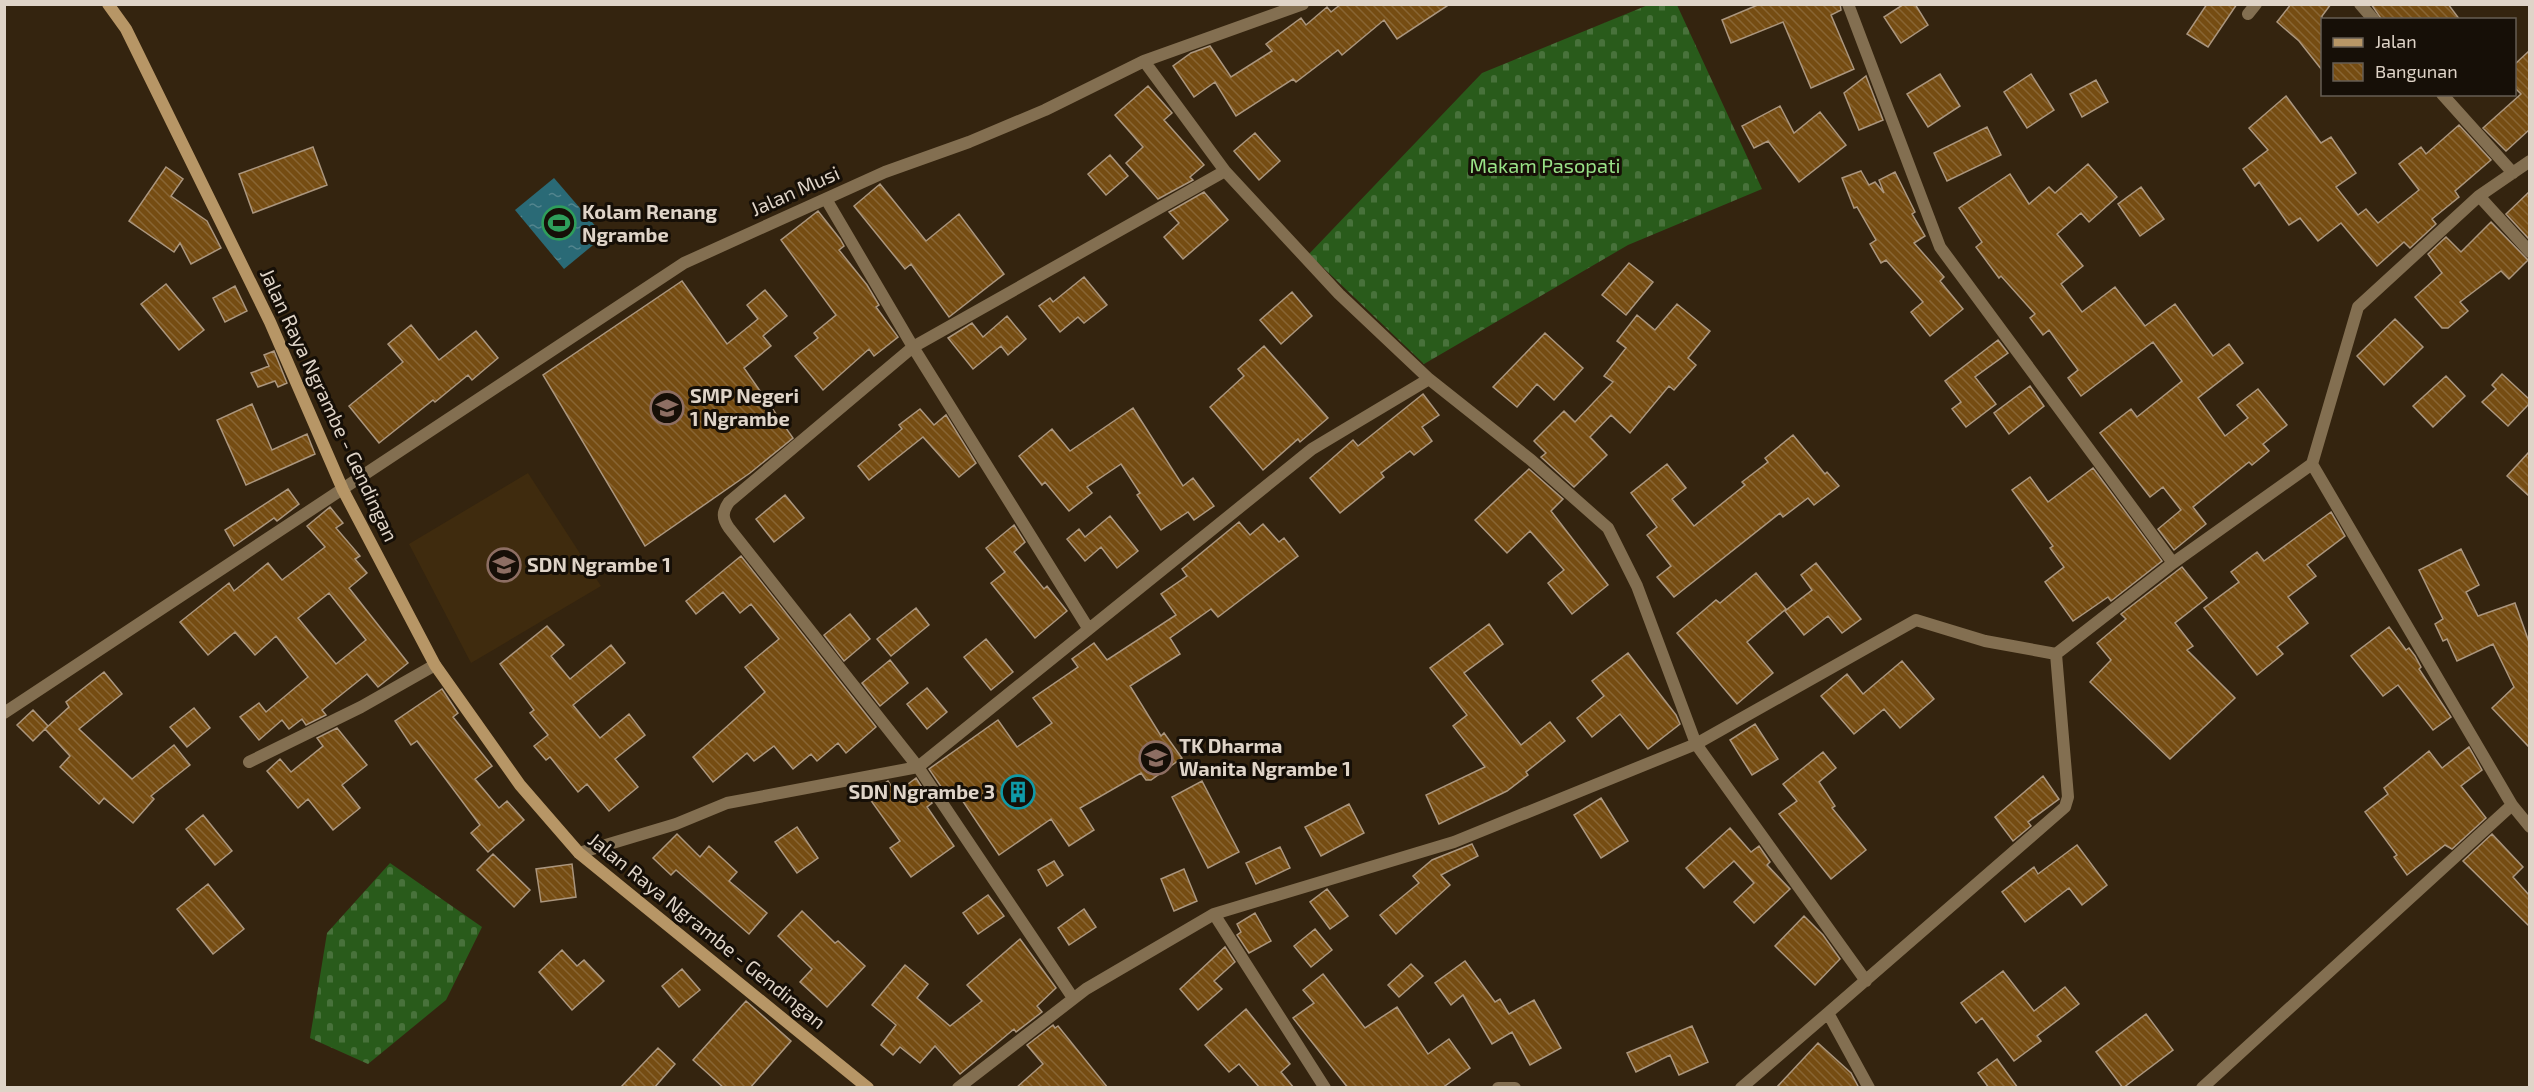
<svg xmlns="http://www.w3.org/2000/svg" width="2534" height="1092" font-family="'Exo 2',sans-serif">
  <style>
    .built { fill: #3f2b0e }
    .cemetery { fill: url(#cemetery-stones) }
    .water { fill: url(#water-ripples) }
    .building { fill: url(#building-back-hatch); stroke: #ab967e; stroke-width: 1.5; fill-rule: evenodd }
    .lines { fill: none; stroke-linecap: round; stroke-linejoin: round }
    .street { stroke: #836f51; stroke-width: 12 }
    .secondary { stroke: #b79666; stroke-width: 12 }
    .labels { text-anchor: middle; stroke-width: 6; stroke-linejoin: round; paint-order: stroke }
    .park-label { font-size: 20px; fill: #99e287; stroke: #160f07 }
    .street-label { font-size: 20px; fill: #dfd4c8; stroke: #160f07 }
    .poi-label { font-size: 20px; font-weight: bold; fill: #dfd4c8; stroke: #160f07; text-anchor: start }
  </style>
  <defs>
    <pattern id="cemetery-stones" width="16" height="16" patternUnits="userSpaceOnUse" patternTransform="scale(1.5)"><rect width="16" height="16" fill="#295b1b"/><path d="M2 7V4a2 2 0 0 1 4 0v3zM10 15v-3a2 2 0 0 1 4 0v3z" fill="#48723b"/></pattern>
    <pattern id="water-ripples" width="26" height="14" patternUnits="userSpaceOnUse" patternTransform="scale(1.5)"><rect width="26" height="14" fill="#2a6a76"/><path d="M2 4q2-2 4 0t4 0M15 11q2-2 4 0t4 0" fill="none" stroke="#53858e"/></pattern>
    <pattern id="building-back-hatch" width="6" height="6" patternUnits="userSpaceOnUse" patternTransform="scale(1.5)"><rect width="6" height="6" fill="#754c12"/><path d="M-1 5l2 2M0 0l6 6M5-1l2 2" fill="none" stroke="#886533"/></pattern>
  </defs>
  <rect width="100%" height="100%" fill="#34240f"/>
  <path class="built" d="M528,473L601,586L471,663L409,544Z"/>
  <path class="cemetery" d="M1648,5H1677L1762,189L1628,245L1424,364L1309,254L1482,73Z
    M390,863L482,927L446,1000L368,1064L310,1038L327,933Z"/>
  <path class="water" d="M554,178L604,236L564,269L515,210Z"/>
  <path class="building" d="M1341,4H1450L1397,39L1384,20L1342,55L1338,50L1296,82L1293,79L1236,116L1215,82L1194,97L1173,66L1191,53L1210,46L1231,77L1272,51L1266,44L1301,18L1306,25L1327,7L1331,12Z
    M1760,4H1840L1841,10L1831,15L1854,69L1811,88L1783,22L1731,43L1722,20Z
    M1904,4H1915L1928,25L1901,43L1884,17Z
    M2207,4H2237L2208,47L2187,34Z
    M2291,4H2331L2322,16V70L2299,41L2277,22Z
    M2371,4H2448L2460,20H2382Z
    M2529,51V130L2506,151L2483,128L2521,94L2514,87V65Z
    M1940,74L1960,106L1928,127L1907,94Z
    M2031,74L2054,110L2027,128L2004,92Z
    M1866,76L1883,120L1859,130L1844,93Z
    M2096,80L2108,102L2082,117L2070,94Z
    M1148,86L1172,113L1164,120L1204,165L1190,177L1193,180L1158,199L1126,163L1143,147L1115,115Z
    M2286,96L2321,143L2331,137L2356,173L2336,187L2358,215L2366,209L2378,223L2419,190L2399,164L2421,147L2426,154L2459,125L2491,160L2455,191L2459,197L2432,219L2436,224L2410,248L2404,242L2377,266L2341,223L2318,241L2300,218L2289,225L2259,182L2255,186L2243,169L2268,150L2249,128Z
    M1780,106L1794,133L1820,112L1846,145L1799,182L1768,141L1754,148L1742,126Z
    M1987,127L2001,155L1947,181L1934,153Z
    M1255,133L1280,161L1259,180L1234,151Z
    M313,147L327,185L253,213L239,174Z
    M1110,155L1128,176L1106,195L1088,174Z
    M2088,164L2117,197L2089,222L2081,213L2057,234L2083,266L2061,284L2082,312L2115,287L2145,326L2175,304L2213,356L2229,344L2243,363L2198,398L2225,436L2248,418L2237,405L2258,389L2287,425L2263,444L2269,451L2252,465L2249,462L2193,507L2206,524L2174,550L2158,529L2181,510L2163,487L2150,497L2100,433L2131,409L2137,417L2182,381L2153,342L2081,396L2068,378L2078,370L2049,330L2043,335L2030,318L2035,314L2001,276L1999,278L1976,247L1982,242L1959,208L2010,174L2029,204L2049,187L2055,193Z
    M166,167L183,179L171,196L207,221L221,248L191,264L180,243L174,252L129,221Z
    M1861,171L1869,185L1875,182L1884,193L1879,180L1895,172L1915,212L1912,214L1925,236L1914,243L1944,277L1940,281L1963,309L1930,336L1911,312L1923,302L1886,260L1881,263L1870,244L1876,240L1857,207L1854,208L1842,178Z
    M880,184L926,241L959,214L1004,274L949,317L911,264L905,269L854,206Z
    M2141,187L2164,219L2140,236L2118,204Z
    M1204,192L1228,220L1183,259L1164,237L1179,223L1169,212Z
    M2529,192V239L2506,214Z
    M818,211L840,239L844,246L839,250L867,285L879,305L876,307L898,337L874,356L869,349L823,390L795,356L818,338L814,333L836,315L781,240Z
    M2491,222L2528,260L2509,279L2501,271L2460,302L2468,311L2448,328H2442L2415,297L2442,273L2428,254L2446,237L2461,252Z
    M1629,263L1653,282L1626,315L1602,295Z
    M1084,277L1107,305L1084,323L1078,317L1060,332L1039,306L1050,298L1053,302Z
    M682,281L727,344L758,319L747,305L765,290L787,316L763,336L771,346L744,368L793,438L750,473L645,546L543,375Z
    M166,284L204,330L179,350L141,304Z
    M235,286L247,311L225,322L213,298Z
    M1292,292L1312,316L1281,344L1260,320Z
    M1677,304L1710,331L1688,358L1696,365L1674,390L1669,386L1630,433L1611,415L1590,437L1607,455L1574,487L1541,457L1546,453L1534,441L1564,411L1575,422L1613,382L1604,376L1626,348L1617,341L1637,315L1655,330Z
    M1007,316L1026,339L1008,355L1001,346L973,369L948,338L972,323L983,337Z
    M2395,319L2423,347L2384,385L2357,356Z
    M411,325L439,360L476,331L498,358L472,380L468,375L435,402L433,400L379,443L349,406L403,362L388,344Z
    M1545,333L1583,368L1554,400L1537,384L1517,407L1493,387Z
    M1998,340L2008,353L1975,377L1996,404L1966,427L1952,409L1961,402L1945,381Z
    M1264,346L1328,418L1300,442L1298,439L1263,470L1210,407L1244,376L1238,369Z
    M274,351L287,383L278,387L275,381L258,387L251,373L269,366L264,355Z
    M2502,374L2529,399V404L2508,426L2482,402L2496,389L2492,385Z
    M2446,376L2465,396L2433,427L2413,406Z
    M2030,386L2044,406L2009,434L1994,413Z
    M1423,394L1439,415L1422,427L1432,441L1414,455L1410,451L1381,473L1384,477L1340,513L1310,478L1353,440L1358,446Z
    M252,404L272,450L307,434L315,454L246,485L217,420Z
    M1133,408L1183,486L1193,478L1214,506L1194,520L1188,512L1161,530L1137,495L1140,493L1121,464L1087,487L1092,493L1069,511L1045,482L1042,485L1019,456L1052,429L1070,451Z
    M920,409L934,425L946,415L976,463L959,477L923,437L869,480L858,466L902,429L899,425Z
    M1793,435L1825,474L1827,472L1839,486L1814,505L1808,498L1783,517L1780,513L1674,597L1657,577L1671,566L1647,535L1657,527L1631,493L1667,464L1686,488L1672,499L1694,526L1745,485L1742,482L1768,462L1765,458Z
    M2529,452V496L2507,476Z
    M2093,468L2162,561L2111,601L2108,597L2073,621L2045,582L2064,567L2050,548L2053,546L2012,490L2030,477L2048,502Z
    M1529,469L1563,499L1551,511L1608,585L1572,614L1548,583L1564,570L1530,531L1507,553L1475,520Z
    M288,489L299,504L277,521L274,518L234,546L225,530Z
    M785,495L804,518L774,542L756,519Z
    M330,507L343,523L336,528L360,556L355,559L367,573L349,588L408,663L378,687L367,674L322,710L326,715L306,725L302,719L289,729L282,720L259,740L240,717L259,703L266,712L308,677L276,636L255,655L235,632L208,655L180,622L229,583L234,591L268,563L282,580L325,547L307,526ZM329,593L366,640L336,664L298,618Z
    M2331,512L2345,536L2307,565L2316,576L2288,597L2308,623L2277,647L2283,654L2257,675L2204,608L2239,582L2231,572L2257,552L2264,561Z
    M1110,516L1138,551L1117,568L1101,547L1085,561L1067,539L1079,529L1085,537Z
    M1239,522L1250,535L1263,524L1279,542L1284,538L1298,556L1218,617L1211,609L1170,638L1180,654L1130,686L1161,736L1164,733L1182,758L1151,780H1146L1141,773L1080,808L1094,830L1069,846L1051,819L999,855L954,788L946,794L929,769L998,720L1017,747L1052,723L1033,698L1078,667L1072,659L1094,643L1107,660L1176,615L1161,594L1187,576L1182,569Z
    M1014,525L1025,542L1014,552L1044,589L1047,586L1067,611L1035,638L991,583L1005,572L986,548Z
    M2461,549L2479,585L2466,592L2478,616L2515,603L2529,642V747L2492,708L2514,687L2493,644L2457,661L2447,639L2443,641L2435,624L2443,619L2419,570Z
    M741,556L876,727L846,753L838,743L817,761L811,754L793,769L774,746L754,761L747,753L713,782L693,757L765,692L745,667L779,639L751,604L740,613L723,592L696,614L686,601Z
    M1816,563L1861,619L1842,633L1828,616L1804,635L1785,611L1812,590L1801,575Z
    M2182,567L2207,598L2175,623L2193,646L2187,650L2235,698L2170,759L2090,682L2111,660L2097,643L2126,619L2121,614Z
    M1756,573L1786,609L1747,642L1773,673L1737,704L1677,633L1716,600L1720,603Z
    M916,608L929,625L891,656L877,639Z
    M850,614L870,639L844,661L824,635Z
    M1489,624L1503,644L1464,673L1521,745L1550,722L1565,741L1526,772L1528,775L1507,791L1439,824L1426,795L1485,767L1453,726L1467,715L1430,668Z
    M547,626L564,645L551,656L570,679L611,645L625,663L573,705L600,738L629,714L645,735L615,759L638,787L609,811L587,784L578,792L550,757L546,760L534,746L548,735L530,713L534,710L500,664Z
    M2389,627L2406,650L2409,648L2415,656L2421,667L2419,669L2451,717L2433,730L2398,685L2383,696L2351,656Z
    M986,639L1013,672L991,690L964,657Z
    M1628,653L1676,715L1680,724L1648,749L1620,714L1592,737L1577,718L1604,696L1592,681Z
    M890,660L908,683L880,706L862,683Z
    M1902,661L1934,699L1900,728L1884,709L1854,734L1821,696L1847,674L1863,694Z
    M104,672L122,694L79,729L132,779L174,745L190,765L151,796L154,799L133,823L104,798L99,804L60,767L70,756L45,729L69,707L66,702Z
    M927,688L947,712L927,729L907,704Z
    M442,689L458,713L453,717L492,766L475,779L499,808L507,801L524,820L488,852L471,833L480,825L417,741L411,745L395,721Z
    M194,708L210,728L187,747L170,727Z
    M33,710L48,726L33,741L17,725Z
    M1755,724L1778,759L1752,775L1730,740Z
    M337,728L367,765L342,785L360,808L333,830L308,799L298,808L267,771L280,759L291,772L323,746L317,738Z
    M2469,747L2482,770L2461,786L2486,818L2452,849L2445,845L2407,875L2394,857L2397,855L2365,812L2388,794L2384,788L2429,751L2442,768Z
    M1823,752L1836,768L1819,782L1835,806L1832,808L1866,850L1831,879L1779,814L1797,801L1783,784Z
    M2043,776L2059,799L2028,822L2031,826L2013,841L1995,817Z
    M916,778L932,803L927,807L954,846L911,877L890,848L900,841L867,795L888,781L896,793Z
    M1202,781L1239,852L1208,868L1172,797Z
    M1601,798L1628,841L1601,858L1574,815Z
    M1349,804L1364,833L1321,856L1305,827Z
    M203,815L232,851L215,865L186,829Z
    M797,827L818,858L797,873L775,842Z
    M1730,828L1751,852L1759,846L1770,862L1767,865L1790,889L1754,923L1734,902L1754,883L1734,861L1704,888L1686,868Z
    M677,834L700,857L709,846L737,872L729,881L767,913L749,934L676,870L671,875L653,858Z
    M2492,834L2523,867L2513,877L2529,895V926L2463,861Z
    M1472,844L1478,856L1441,875L1450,885L1396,934L1380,915L1419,883L1413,876L1432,860Z
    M2077,845L2107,885L2082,905L2069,888L2025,922L2002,892L2034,867L2038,874Z
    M1280,847L1290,868L1256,884L1246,863Z
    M493,854L530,890L514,907L477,870Z
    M1054,861L1063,875L1047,886L1038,870Z
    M572,864L576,897L541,902L536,869Z
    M1184,869L1197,901L1174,911L1161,879Z
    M208,884L244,929L213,954L177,909Z
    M1327,889L1348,916L1330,929L1310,902Z
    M988,895L1004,916L978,934L963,913Z
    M1084,909L1096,927L1069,945L1058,928Z
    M802,911L835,943L838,941L865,966L827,1007L800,982L812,969L778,936Z
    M1255,913L1271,941L1249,953L1237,935L1241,932L1237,924Z
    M1804,916L1823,935L1840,959L1815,985L1775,946Z
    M1315,929L1332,950L1311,967L1294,946Z
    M1020,939L1056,988L1037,1006L1042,1012L1016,1032L1014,1029L960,1074L935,1046L920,1063L900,1047L893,1055L881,1045L896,1025L872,1005L905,965L928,984L917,998L950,1026L982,1001L967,985Z
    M1225,947L1235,962L1214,981L1222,989L1198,1010L1180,989Z
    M562,950L577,966L584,960L604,981L572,1010L539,972Z
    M1465,961L1495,1002L1500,999L1509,1014L1534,1000L1561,1048L1530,1065L1512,1032L1492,1044L1463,995L1451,1005L1435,983Z
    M1411,964L1423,976L1399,997L1388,985Z
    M682,969L700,990L679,1007L662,986Z
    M2003,971L2034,1011L2065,987L2079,1004L2037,1036L2041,1041L2014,1061L1982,1018L1976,1023L1961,1003Z
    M1323,974L1365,1028L1397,1007L1428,1054L1449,1039L1470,1068L1442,1088H1348L1293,1018L1314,1003L1303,990Z
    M746,1001L791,1041L750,1088H724L693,1060Z
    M1246,1009L1290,1064L1281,1072L1294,1088H1260L1239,1064L1229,1072L1205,1045Z
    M2146,1014L2173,1050L2123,1088L2096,1052Z
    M1053,1025L1055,1028L1058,1026L1108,1088H1016L1043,1064L1027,1045Z
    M1692,1026L1708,1062L1679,1075L1670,1055L1636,1072L1627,1053Z
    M1818,1043L1851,1073L1859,1088H1776Z
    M658,1048L675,1064L654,1088H620Z
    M1997,1059L2018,1088H1989L1978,1073Z"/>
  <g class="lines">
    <path class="street" d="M1848,4L1940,247L2173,563
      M2360,4L2374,20
      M2248,14L2256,4
      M1144,61L1225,171L1339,294L1429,379L1531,460L1608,528L1637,586L1696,744L1866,981
      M2442,94L2513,173
      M2479,196L2530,252
      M826,199L913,347L1088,628
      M2312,464L2358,307L2479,196L2530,161
      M4,713L684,263L885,172L969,142L1045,110L1144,61L1303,4
      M249,762L361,707L435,665
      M579,853L676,824L727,803L918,767L1312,449L1429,379
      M1214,914L1325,1088
      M1073,998L918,767L729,528C722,518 722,512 729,502L913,347L1225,171
      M958,1088L1086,989L1214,914L1454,842L1696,744L1916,620L1985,641L2056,654L2173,563L2312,464L2512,805L2530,827
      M1498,1088H1515
      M1741,1088L1828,1013
      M1869,1088L1828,1013L2065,807L2068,797L2056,654
      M2202,1088L2512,805"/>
    <path class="secondary" d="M108,4L126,29L270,322L343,490L435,665L520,785L579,853L868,1088"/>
  </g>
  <defs>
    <symbol id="stadium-ring" viewBox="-11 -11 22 22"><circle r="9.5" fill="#160f07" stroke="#2e9e5b" stroke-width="1.5"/><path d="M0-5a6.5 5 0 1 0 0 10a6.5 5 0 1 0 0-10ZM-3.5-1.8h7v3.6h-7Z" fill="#2e9e5b"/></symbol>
    <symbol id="school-ring" viewBox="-11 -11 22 22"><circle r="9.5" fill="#160f07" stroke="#8d6e63" stroke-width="1.5"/><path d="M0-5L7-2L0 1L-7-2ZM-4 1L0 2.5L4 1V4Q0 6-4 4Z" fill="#8d6e63"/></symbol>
    <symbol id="building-ring" viewBox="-11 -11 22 22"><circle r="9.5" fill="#160f07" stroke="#0f9aa8" stroke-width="1.5"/><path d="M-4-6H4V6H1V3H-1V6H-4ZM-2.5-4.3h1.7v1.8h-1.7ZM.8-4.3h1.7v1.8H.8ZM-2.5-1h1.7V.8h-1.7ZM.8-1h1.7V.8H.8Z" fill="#0f9aa8"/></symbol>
  </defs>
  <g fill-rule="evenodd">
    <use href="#stadium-ring" x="540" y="204" width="38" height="38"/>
    <use href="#school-ring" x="648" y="389" width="38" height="38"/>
    <use href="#school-ring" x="485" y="546" width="38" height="38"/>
    <use href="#school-ring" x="1137" y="739" width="38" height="38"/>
    <use href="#building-ring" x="999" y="773" width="38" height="38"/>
  </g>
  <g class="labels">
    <g class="park-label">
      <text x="1545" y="173">Makam Pasopati</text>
    </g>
    <g class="street-label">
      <text transform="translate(795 191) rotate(-24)" y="7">Jalan Musi</text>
      <text transform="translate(329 405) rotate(65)" y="7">Jalan Raya Ngrambe - Gendingan</text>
      <text transform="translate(707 931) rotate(39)" y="7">Jalan Raya Ngrambe - Gendingan</text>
    </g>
    <g class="poi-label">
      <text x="582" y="219">Kolam Renang<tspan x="582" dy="23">Ngrambe</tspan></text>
      <text x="690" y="403">SMP Negeri<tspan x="690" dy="23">1 Ngrambe</tspan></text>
      <text x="527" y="572">SDN Ngrambe 1</text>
      <text x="1179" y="753">TK Dharma<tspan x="1179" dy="23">Wanita Ngrambe 1</tspan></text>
      <text x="995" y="799" text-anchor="end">SDN Ngrambe 3</text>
    </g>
  </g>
  <rect width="2534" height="1092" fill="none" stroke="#dfd4c8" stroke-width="12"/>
  <rect x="2321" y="18" width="195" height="78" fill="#160f07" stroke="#665e54" stroke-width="1.5"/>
  <rect x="2333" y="38" width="30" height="9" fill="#b79666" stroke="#665e54" stroke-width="1.5"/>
  <text x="2375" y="48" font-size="18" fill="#dfd4c8">Jalan</text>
  <rect x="2333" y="63" width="30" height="18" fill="url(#building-back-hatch)" stroke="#665e54" stroke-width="1.5"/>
  <text x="2375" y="78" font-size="18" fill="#dfd4c8">Bangunan</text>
</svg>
